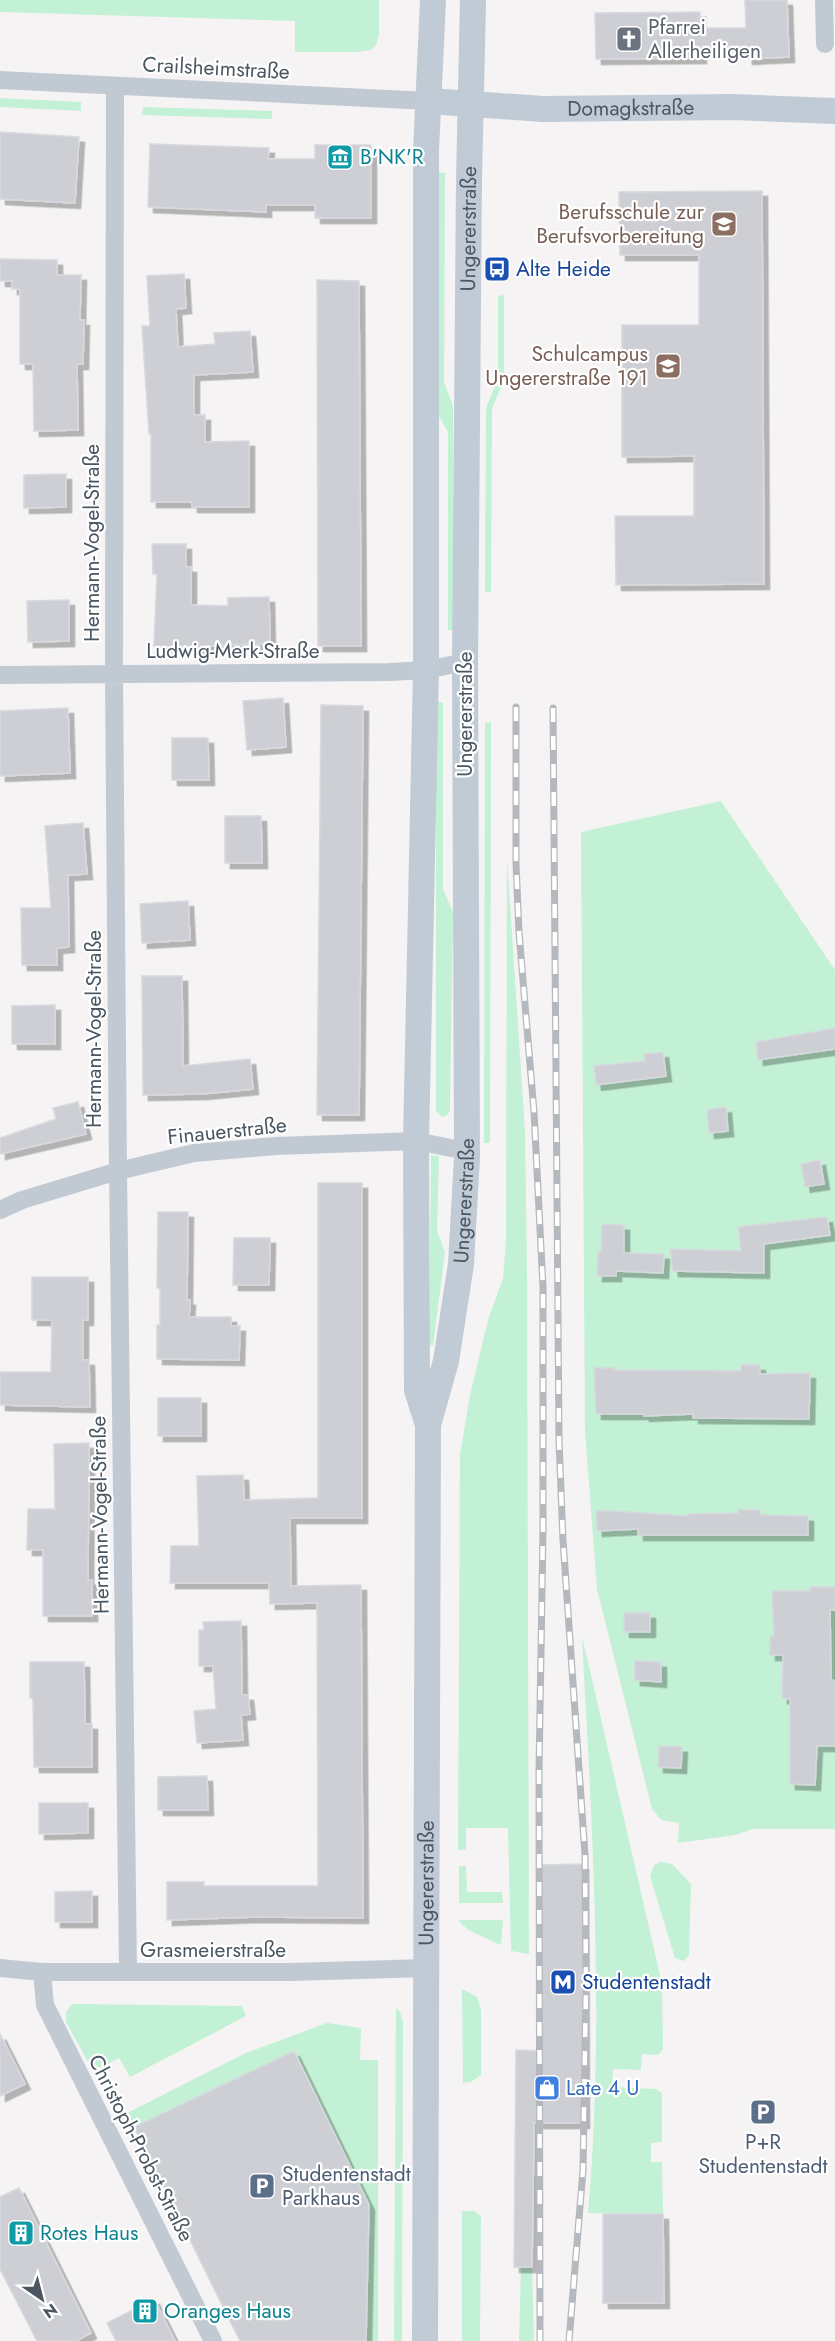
<svg xmlns="http://www.w3.org/2000/svg" width="835" height="2341" font-family="Jost,sans-serif">
  <style>
    .green { fill: #c3f1d5 }
    .building { fill: #cdcfd5; stroke: #d7d9de; stroke-width: 1.5; filter: url(#shadow) }
    .lines { fill: none; stroke-linecap: round; stroke-linejoin: round }
    .street { stroke: #c1cad2; stroke-width: 18 }
    .secondary { stroke: #c1cbd6; stroke-width: 26 }
    .rail-casing { stroke: #b5b8bd; stroke-width: 7 }
    .rail { stroke: #fff; stroke-width: 4.5; stroke-dasharray: 14; stroke-linecap: butt }
    .labels { text-anchor: middle; stroke-width: 4.5; stroke-linejoin: round; paint-order: stroke }
    .worship-label { font-size: 21px; fill: #5b616d; stroke: #fff; text-anchor: start }
    .street-label { font-size: 21px; fill: #4a5661; stroke: #fff }
    .culture-label { font-size: 21px; fill: #0d838f; stroke: #fff; text-anchor: start }
    .education-label { font-size: 21px; fill: #785e54; stroke: #fff; text-anchor: end }
    .transit-label { font-size: 21px; fill: #164399; stroke: #fff; text-anchor: start }
    .shop-label { font-size: 21px; fill: #366cbe; stroke: #fff; text-anchor: start }
    .service-label { font-size: 21px; fill: #4e5e75; stroke: #fff }
  </style>
  <defs>
    <filter id="shadow"><feDropShadow dx="5.5" dy="5.5" stdDeviation="0" flood-color="#0004"/></filter>
  </defs>
  <rect width="100%" height="100%" fill="#f5f3f3"/>
  <path class="green" d="M0,0H379V35L376,45L371,50L357,52H295V21L0,12Z
    M0,98L81,102V111L0,107Z
    M143,107L272,111V119L142,115Z
    M436,172L445,173L444,382L453,406L454,630H448V432L437,413Z
    M504,295V380L492,409L491,592H485L486,408L498,379V296Z
    M443,702V889L453,912L450,1111L445,1117L441,1116L436,1111V703Z
    M491,722L490,1143H484L485,723Z
    M721,801L835,970V1829H752L736,1835L678,1843L679,1823L661,1820L652,1809L597,1589L585,1431L581,832Z
    M507,858L525,1131L527,1271L529,1954L511,1951L508,1828H466V1850H458L460,1455L470,1395L488,1320L503,1278L506,1240Z
    M431,1155L439,1156L437,1231L445,1252L433,1346L429,1344Z
    M582,1636L662,1984L663,2049L658,2055L642,2054L641,2070L613,2069L612,2087L656,2089L662,2093V2142L651,2143V2162H662L663,2214L588,2213C605,2021 592,1828 582,1636Z
    M661,1862L672,1864L691,1884L689,1955L684,1961L675,1958L650,1876L654,1865Z
    M459,1866H466L467,1892H502L503,1903H459Z
    M458,1920H503L501,1945L468,1930Z
    M462,1989L477,1997L481,2009V2075L471,2082L463,2083Z
    M72,2004L242,2006L246,2016L130,2077L119,2058L93,2071L66,2022V2012Z
    M396,2008L400,2012L403,2021L402,2341H394Z
    M327,2023L361,2028L360,2060H378V2341H366L294,2051L134,2127L127,2129L122,2122L123,2115L246,2053Z
    M462,2211H474L481,2216L480,2341H462Z
    M521,2267H532L534,2341H519Z"/>
  <path class="building" d="M745,0H787L789,57L747,59L746,46H700L701,58L596,59L595,13L700,12V28H746Z
    M0,132L79,137L75,203L0,199Z
    M150,144L269,148L268,159H315V145H371V218H315V205H266V212L148,207Z
    M762,191L764,584L616,585L615,516H694V456L622,457V325H699V255H620L619,192Z
    M0,259L57,260V275H81L80,320H84L83,364H77L78,430L34,431L33,364H20V289H12V281H0Z
    M184,274L186,308L176,309L178,347L215,344L214,333L250,331L253,372L194,375V415H205V442L249,441V507H192V502H151V434H149L142,326H150L147,276Z
    M317,280L359,281L361,646H318Z
    M66,474V507L24,508V475Z
    M152,544H186V567H191V605L228,606V598L269,597L270,644L201,646V648L154,646L157,574H153Z
    M69,600V641L28,642L27,601Z
    M283,698L286,747L247,750L243,701Z
    M321,705L363,706L359,1115H317Z
    M68,708L70,773L0,776V711Z
    M172,738H208L209,780H172Z
    M225,816H261L262,863H225Z
    M83,823L87,874L68,875L69,947L57,948V965H22L21,908H51L45,826Z
    M188,901L190,940L142,943L140,904Z
    M142,976H182L183,1066L250,1059L253,1089L202,1094L143,1095Z
    M55,1005V1044H12V1006Z
    M835,1028V1049L758,1060L756,1042Z
    M663,1052L666,1076L596,1085L594,1066L645,1061L644,1054Z
    M78,1102L86,1134L0,1154V1138L56,1119L53,1108Z
    M726,1107L728,1131L709,1133L707,1110Z
    M820,1160L824,1184L805,1187L801,1164Z
    M318,1183H362V1518H290L291,1586L361,1585L363,1918L256,1917L167,1920V1882H204V1886H318L317,1603L270,1604L269,1583H170L171,1546H199L197,1476L243,1475L244,1500L318,1498Z
    M158,1212H188L187,1300H190L189,1317H231V1326H240L239,1360L157,1359V1325H160V1288H157Z
    M827,1217L830,1235L764,1244V1273L673,1271L670,1249L741,1251L738,1227Z
    M602,1224L624,1225V1253L664,1254L663,1273L616,1271V1276H597L598,1252H601Z
    M234,1238H270L269,1285H233Z
    M32,1277H88V1320H83V1360H89L90,1407L0,1405V1372H51L52,1320H32Z
    M741,1365H760V1374L810,1373L809,1419L693,1418V1414L644,1416V1414H596L594,1368H615V1370L741,1371Z
    M158,1398H201V1436H158Z
    M89,1443L88,1580H92V1616H43V1550H27L28,1509H55L54,1444Z
    M738,1510H760V1515L808,1516V1535H638V1529L597,1531L596,1511H615L688,1516V1514L738,1513Z
    M810,1587H835V1610H830L831,1680L835,1681V1746H817L815,1785L790,1784V1699L782,1698L783,1655H770V1636H774L772,1591H810Z
    M624,1613H650V1632H624Z
    M241,1621L242,1695H248L250,1714L241,1715L243,1740L197,1743L194,1711L216,1709L213,1666H199V1630H204L203,1622Z
    M635,1661L661,1662V1682L635,1680Z
    M30,1662H84L85,1724H92V1767H34L33,1698H30Z
    M659,1746L682,1747L681,1768L658,1767Z
    M207,1776L208,1810H158V1777Z
    M39,1803H88V1833L39,1834Z
    M583,1864L584,2123H534L532,2267H514L516,2050L541,2051L540,1865Z
    M92,1891V1922H55V1892Z
    M0,2034L25,2084L0,2096Z
    M294,2051L369,2205L366,2341H240L134,2127Z
    M19,2188L91,2333L76,2341H37L0,2269V2197Z
    M603,2214H663L664,2303H603Z
    M154,2299L175,2341H116L107,2323Z"/>
  <g class="lines">
    <path class="street" d="M824,0L825,44
      M0,80L429,101
      M115,86L114,674L118,1171L128,1972
      M0,675L390,672L426,670L465,662
      M0,1210L22,1200L118,1171L194,1153L276,1146L416,1141L466,1151
      M0,1968L42,1972H292L426,1968
      M42,1972L45,2005L213,2341"/>
    <g class="secondary">
      <path id="s1" d="M429,101L543,109L733,107L835,111"/>
      <path d="M428,1425L417,1390L416,1141L426,670V151L433,0"/>
      <path id="s2" d="M425,2341L428,1425L446,1361L461,1264L467,1157L465,662L469,179L473,0"/>
    </g>
    <defs>
      <path id="rail" d="M516,707V863L519,932L534,1112L543,1287V1530L539,1771L540,2341
        M553,708L559,1440L563,1540L585,1855L586,1987L583,2170L569,2341"/>
    </defs>
    <use href="#rail" class="rail-casing"/>
    <use href="#rail" class="rail"/>
  </g>
  <defs>
    <symbol id="church-square" viewBox="-11 -11 22 22"><rect x="-9" y="-9" width="18" height="18" rx="4" fill="#6b7280" stroke="#fff"/><path d="M-1.2-6h2.4v3.5h3.3v2.4h-3.3V6h-2.4V-.1h-3.3v-2.4h3.3Z" fill="#fff"/></symbol>
    <symbol id="museum-square" viewBox="-11 -11 22 22"><rect x="-9" y="-9" width="18" height="18" rx="4" fill="#0f9aa8" stroke="#fff"/><path d="M0-6L6-3V-2H-6V-3ZM-5-1h2V3h-2ZM-1-1h2V3h-2ZM3-1h2V3H3ZM-6 4H6V6H-6Z" fill="#fff"/></symbol>
    <symbol id="school-square" viewBox="-11 -11 22 22"><rect x="-9" y="-9" width="18" height="18" rx="4" fill="#8d6e63" stroke="#fff"/><path d="M0-5L7-2L0 1L-7-2ZM-4 1L0 2.5L4 1V4Q0 6-4 4Z" fill="#fff"/></symbol>
    <symbol id="bus-square" viewBox="-11 -11 22 22"><rect x="-9" y="-9" width="18" height="18" rx="4" fill="#1a4fb4" stroke="#fff"/><path d="M-5-6H5V4H4V6H2V4H-2V6H-4V4H-5ZM-3.5-4V0h7V-4ZM-3.5 1.2v1.5H-2V1.2ZM2 1.2v1.5H3.5V1.2Z" fill="#fff"/></symbol>
    <symbol id="metro-square" viewBox="-11 -11 22 22"><rect x="-9" y="-9" width="18" height="18" rx="4" fill="#1a4fb4" stroke="#fff"/><path d="M-5.5 5V-5H-3L0 0L3-5H5.5V5H3V-.5L0 4L-3-.5V5Z" fill="#fff"/></symbol>
    <symbol id="shop-square" viewBox="-11 -11 22 22"><rect x="-9" y="-9" width="18" height="18" rx="4" fill="#3f7fe0" stroke="#fff"/><path d="M-5-2.5h2.3a2.7 3.5 0 0 1 5.4 0H5L5.5 6h-11ZM-1.5-2.5h3a1.5 2.3 0 0 0-3 0Z" fill="#fff"/></symbol>
    <symbol id="parking-square" viewBox="-11 -11 22 22"><rect x="-9" y="-9" width="18" height="18" rx="4" fill="#5c6f8a" stroke="#fff"/><path d="M-3.5-5.5H1a3.5 3.5 0 0 1 0 7H-1V5.5H-3.5ZM-1-3.4V-.6H.8a1.4 1.4 0 0 0 0-2.8Z" fill="#fff"/></symbol>
    <symbol id="building-square" viewBox="-11 -11 22 22"><rect x="-9" y="-9" width="18" height="18" rx="4" fill="#0f9aa8" stroke="#fff"/><path d="M-4-6H4V6H1V3H-1V6H-4ZM-2.5-4.3h1.7v1.8h-1.7ZM.8-4.3h1.7v1.8H.8ZM-2.5-1h1.7V.8h-1.7ZM.8-1h1.7V.8H.8Z" fill="#fff"/></symbol>
  </defs>
  <g fill-rule="evenodd">
    <use href="#church-square" x="614" y="24" width="30" height="30"/>
    <use href="#museum-square" x="325" y="142" width="30" height="30"/>
    <use href="#school-square" x="709" y="209" width="30" height="30"/>
    <use href="#bus-square" x="482" y="254" width="30" height="30"/>
    <use href="#school-square" x="653" y="351" width="30" height="30"/>
    <use href="#metro-square" x="548" y="1967" width="30" height="30"/>
    <use href="#shop-square" x="532" y="2073" width="30" height="30"/>
    <use href="#parking-square" x="748" y="2097" width="30" height="30"/>
    <use href="#parking-square" x="247" y="2171" width="30" height="30"/>
    <use href="#building-square" x="6" y="2218" width="30" height="30"/>
    <use href="#building-square" x="130" y="2296" width="30" height="30"/>
  </g>
  <g class="labels">
    <g class="worship-label">
      <text x="648" y="34">Pfarrei<tspan x="648" dy="24">Allerheiligen</tspan></text>
    </g>
    <g class="street-label">
      <text transform="translate(216 68) rotate(3)" y="7">Crailsheimstraße</text>
      <text dy="7" stroke="none"><textPath href="#s1" startOffset="202">Domagkstraße</textPath></text>
      <text dy="7" stroke="none"><textPath href="#s2" startOffset="2116">Ungererstraße</textPath></text>
      <text transform="translate(92 543) rotate(-90)" y="7">Hermann-Vogel-Straße</text>
      <text x="233" y="658">Ludwig-Merk-Straße</text>
      <text transform="translate(465 714) rotate(-90)" y="7">Ungererstraße</text>
      <text transform="translate(94 1029) rotate(-90)" y="7">Hermann-Vogel-Straße</text>
      <text transform="translate(227 1131) rotate(-6)" y="7">Finauerstraße</text>
      <text dy="7" stroke="none"><textPath href="#s2" startOffset="1144">Ungererstraße</textPath></text>
      <text transform="translate(100 1515) rotate(-91)" y="7">Hermann-Vogel-Straße</text>
      <text dy="7" stroke="none"><textPath href="#s2" startOffset="458">Ungererstraße</textPath></text>
      <text x="213" y="1957">Grasmeierstraße</text>
      <text transform="translate(141 2148) rotate(63)" y="7">Christoph-Probst-Straße</text>
    </g>
    <g class="culture-label">
      <text x="360" y="164">B'NK'R</text>
      <text x="40" y="2240">Rotes Haus</text>
      <text x="164" y="2318">Oranges Haus</text>
    </g>
    <g class="education-label">
      <text x="704" y="219">Berufsschule zur<tspan x="704" dy="24">Berufsvorbereitung</tspan></text>
      <text x="648" y="361">Schulcampus<tspan x="648" dy="24">Ungererstraße 191</tspan></text>
    </g>
    <g class="transit-label">
      <text x="516" y="276">Alte Heide</text>
      <text x="582" y="1989">Studentenstadt</text>
    </g>
    <g class="shop-label">
      <text x="566" y="2095">Late 4 U</text>
    </g>
    <g class="service-label">
      <text x="763" y="2149">P+R<tspan x="763" dy="24">Studentenstadt</tspan></text>
      <text x="282" y="2181" text-anchor="start">Studentenstadt<tspan x="282" dy="24">Parkhaus</tspan></text>
    </g>
  </g>
  <g transform="translate(42 2299) rotate(145)" stroke="#ffffff" stroke-width="4.5" paint-order="stroke">
  <path d="M0-4.5L10 22L0 15L-10 22Z" fill="#4a5661"/>
  <text y="-9" font-size="16" font-weight="bold" text-anchor="middle" fill="#4a5661">N</text>
  </g>
</svg>
